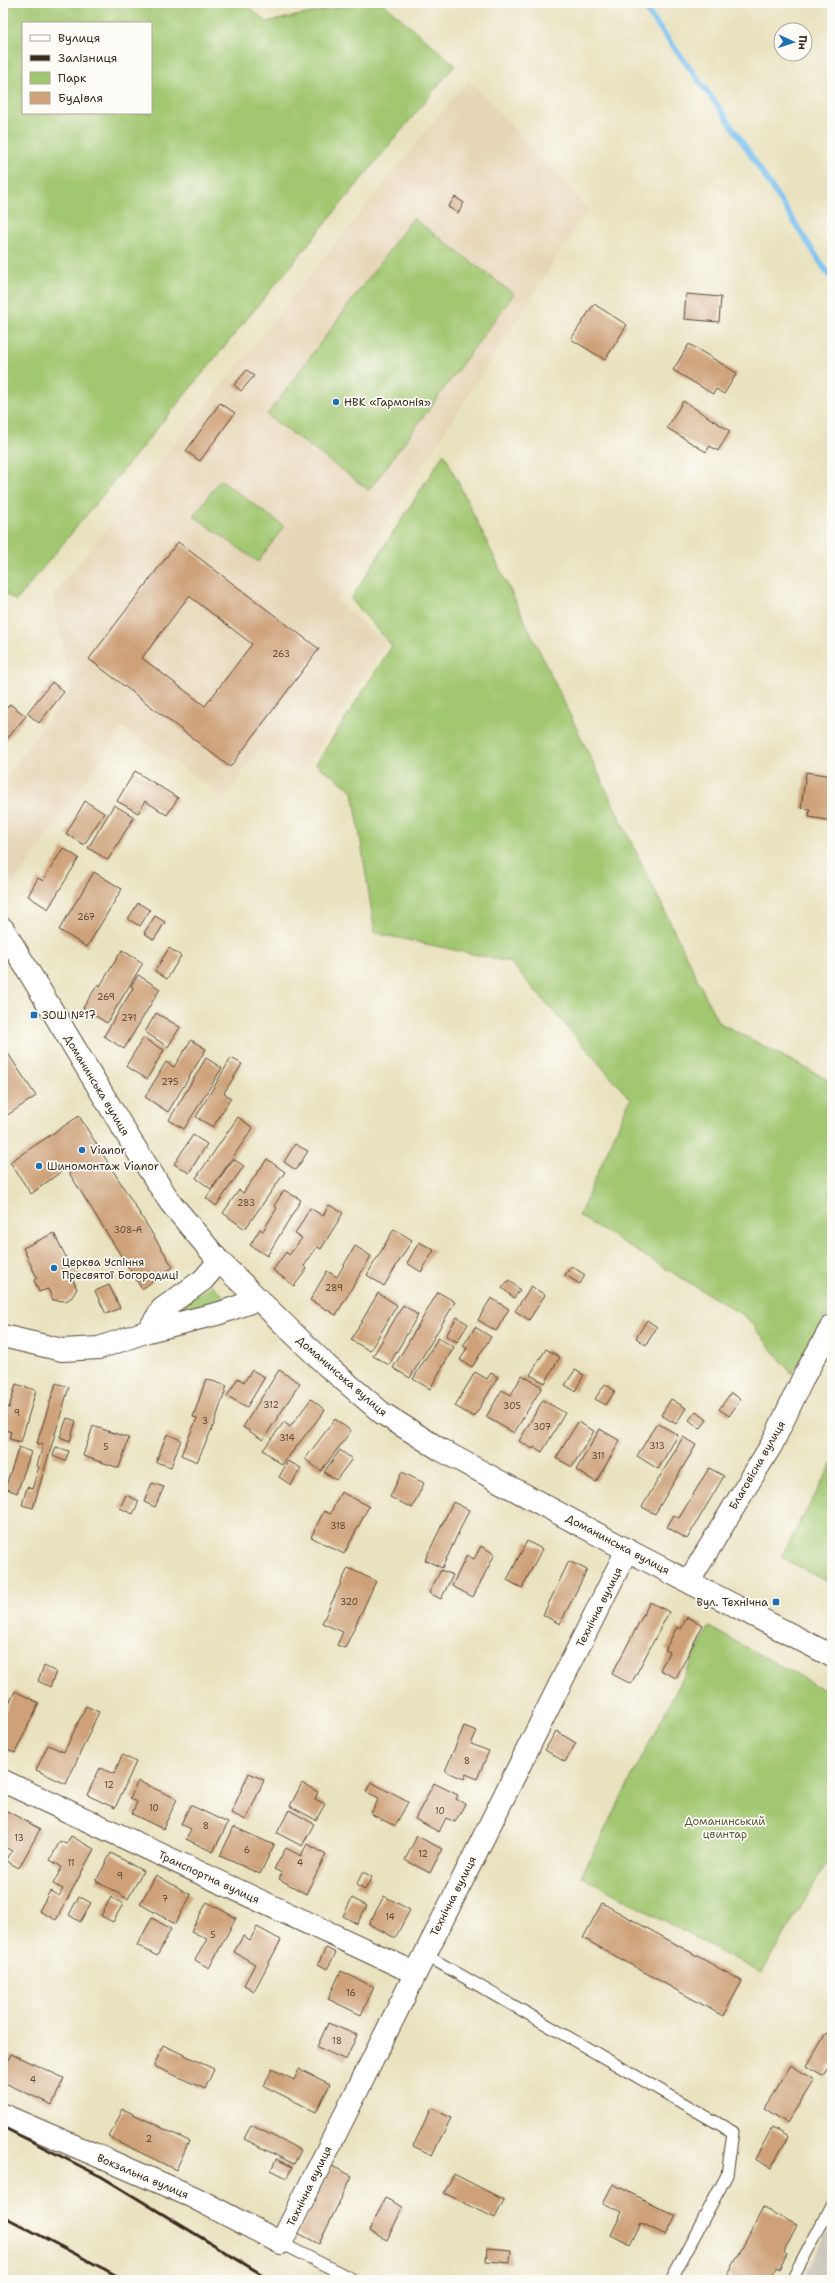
<svg xmlns="http://www.w3.org/2000/svg" width="835" height="2283" font-family="'Shantell Sans',sans-serif">
  <style>
    .built { fill: #e6d6b7 }
    .industrial { fill: #c9c3b8 }
    .green { fill: #a2c771; stroke: #6e7848; fill-rule: evenodd }
    .lines { fill: none; stroke-linecap: round; stroke-linejoin: round }
    .stream { stroke: #79c0f0; stroke-width: 5.5 }
    .building { fill: #cea178; fill-rule: evenodd }
    .service-casing { stroke: #554636; stroke-width: 13 }
    .minor-casing { stroke: #554636; stroke-width: 24 }
    .secondary-casing { stroke: #554636; stroke-width: 24 }
    .service { stroke: #fff; stroke-width: 11 }
    .minor { stroke: #fff; stroke-width: 22 }
    .secondary { stroke: #fff; stroke-width: 22 }
    .rail { stroke: #3b2a1e; stroke-width: 3 }
    .poi-dot { fill: #1f6fb2; stroke: #fdfcf7; stroke-width: 1.5 }
    .labels { text-anchor: middle; stroke-width: 3.5; stroke-linejoin: round; paint-order: stroke }
    .number-label { font-size: 9px; fill: #604834 }
    .poi-label { font-size: 11px; fill: #3b2a1e; stroke: #fdfcf7; text-anchor: start }
    .street-label { font-size: 11px; fill: #3b2a1e; stroke: #fdfcf7 }
    .park-label { font-size: 11px; fill: #5a5937; stroke: #fdfcf7 }
  </style>
  <rect width="100%" height="100%" fill="#fdfcf7"/>
  <filter id="ink" filterUnits="userSpaceOnUse"><feTurbulence type="fractalNoise" baseFrequency=".025" numOctaves="2"/><feDisplacementMap in="SourceGraphic" scale="8" xChannelSelector="R" yChannelSelector="G"/><feConvolveMatrix kernelMatrix="1 2 1 2 8 2 1 2 1" color-interpolation-filters="sRGB"/></filter>
  <filter id="wash" filterUnits="userSpaceOnUse"><feTurbulence type="fractalNoise" baseFrequency=".012" numOctaves="4" result="noise"/><feDisplacementMap in="SourceGraphic" scale="16" xChannelSelector="R" yChannelSelector="G"/><feGaussianBlur stdDeviation="0.9" result="paint"/><feColorMatrix in="noise" values="0 0 0 0 0 0 0 0 0 0 0 0 0 0 0 0 0 1.4 0 .05"/><feComposite in="paint" operator="in"/></filter>
  <g filter="url(#wash)">
    <rect width="100%" height="100%" fill="#e9e2bf"/>
    <path class="built" d="M468,79L588,209L336,601L386,642L302,773L259,747L226,798L123,727L13,885L3,867V782L71,689L53,595Z"/>
    <path class="industrial" d="M832,2223V2280H802Z"/>
    <path class="green" d="M3,3H244L267,22L360,3H383L455,65L16,601L3,592ZM23,23H151V113H23Z
      M413,218L514,294L369,490L267,415Z
      M444,453L718,1022L832,1082V1307L792,1374L746,1317L579,1216L630,1099L510,962L375,933L353,791L316,764L392,646L351,599Z
      M220,480L284,526L258,562L194,516Z
      M213,1285L226,1298L168,1320L165,1317Z
      M832,1464V1584L781,1557Z
      M709,1627L832,1694V1854L761,1973L581,1876Z"/>
    <g class="lines">
      <path class="stream" d="M641,3L726,117L832,280"/>
    </g>
    <g id="blocks">
      <path class="building" d="M455,197L464,203L458,213L448,207Z
        M686,294L721,297L719,322L684,319Z
        M594,304L627,325L605,360L571,339Z
        M689,344L737,373L724,394L716,389L713,394L673,370Z
        M247,370L254,376L241,391L234,385Z
        M683,401L730,431L718,451L710,446L706,452L667,428Z
        M220,403L235,413L200,461L186,451Z
        M178,542L319,649L230,767L89,659ZM189,596L252,644L205,706L142,658Z
        M52,682L64,692L39,723L27,713Z
        M10,704L26,716L3,744V713Z
        M135,771L178,798L167,815L145,801L138,813L117,801Z
        M806,772L832,776L830,791H832V821L809,817L810,809L801,808Z
        M85,801L104,813L84,845L66,834Z
        M114,805L134,817L108,860L88,848Z
        M63,848L79,858L48,909L28,896L38,878L43,881Z
        M94,872L122,889L87,947L59,930Z
        M138,903L150,910L140,926L128,919Z
        M155,916L165,922L154,940L144,933Z
        M169,948L181,956L167,979L155,971Z
        M122,950L143,963L107,1023L83,1008L98,984L100,986Z
        M138,975L160,989L124,1049L104,1036L133,988L131,986Z
        M156,1013L180,1027L168,1047L145,1032Z
        M143,1038L164,1050L147,1079L126,1066Z
        M191,1040L206,1049L168,1112L145,1097L166,1062L174,1067Z
        M3,1046L36,1096L3,1118Z
        M206,1058L222,1068L184,1129L169,1120Z
        M231,1058L242,1064L224,1093L231,1098L213,1127L196,1117Z
        M79,1116L173,1267L142,1289L66,1168L31,1194L10,1162Z
        M238,1117L253,1128L211,1189L196,1178Z
        M193,1135L207,1144L189,1173L174,1164Z
        M295,1144L308,1151L296,1170L284,1162Z
        M233,1159L244,1166L216,1206L206,1198Z
        M267,1159L285,1172L245,1229L223,1213L239,1190L243,1193Z
        M284,1190L301,1200L267,1256L250,1245L260,1229L263,1231L277,1208L274,1206Z
        M329,1205L343,1213L321,1249L317,1247L304,1266L307,1269L294,1286L273,1270L286,1252L289,1255L302,1238L295,1234L310,1208L323,1216Z
        M394,1229L412,1240L384,1286L367,1275Z
        M54,1233L69,1263L73,1261L79,1273L72,1278L77,1289L72,1297L66,1301L53,1300L48,1289L39,1292L34,1280L37,1278L23,1248Z
        M419,1242L434,1250L421,1272L407,1263Z
        M355,1246L371,1256L336,1315L310,1300L327,1271L337,1277Z
        M571,1266L585,1275L580,1284L565,1275Z
        M509,1280L520,1290L514,1298L502,1288Z
        M109,1285L120,1308L106,1314L95,1291Z
        M531,1286L545,1295L529,1320L515,1311Z
        M438,1292L455,1302L410,1378L393,1368Z
        M378,1293L397,1305L370,1351L351,1340Z
        M491,1298L509,1309L496,1331L478,1320Z
        M403,1305L418,1315L389,1365L373,1356Z
        M457,1317L468,1324L457,1342L446,1336Z
        M647,1320L657,1327L646,1345L636,1338Z
        M475,1327L491,1337L472,1367L460,1360L467,1348L463,1346Z
        M438,1338L454,1347L430,1389L413,1379Z
        M546,1349L560,1357L545,1383L530,1375Z
        M252,1370L265,1377L247,1407L227,1396L238,1378L244,1382Z
        M279,1370L300,1383L263,1440L243,1427Z
        M575,1370L584,1375L575,1391L565,1385Z
        M475,1372L487,1379L491,1373L498,1377L474,1417L455,1406Z
        M522,1375L542,1387L514,1433L486,1417L502,1390L511,1395Z
        M3,1378L9,1379L3,1398Z
        M206,1379L227,1386L214,1424L197,1462L181,1455L197,1418L193,1417Z
        M56,1383L69,1387L33,1508L22,1505L27,1487L32,1489L39,1467L37,1466L43,1445L37,1443Z
        M16,1384L36,1390L21,1442L9,1439L11,1432L3,1429L5,1422L3,1419L6,1407L9,1408Z
        M605,1384L615,1391L606,1405L595,1399Z
        M731,1393L741,1399L729,1416L719,1409Z
        M311,1399L325,1410L282,1465L263,1450L284,1422L290,1427Z
        M671,1399L686,1408L676,1424L661,1415Z
        M543,1400L565,1413L542,1452L534,1447L533,1449L519,1441Z
        M696,1411L707,1420L700,1429L689,1420Z
        M67,1418L76,1421L70,1441L60,1437Z
        M335,1419L351,1431L321,1471L305,1459Z
        M578,1422L594,1431L572,1467L556,1458Z
        M657,1423L678,1435L658,1469L637,1456Z
        M93,1426L129,1438L119,1468L83,1456Z
        M600,1429L620,1441L596,1482L576,1470Z
        M167,1434L181,1440L171,1467L156,1462Z
        M683,1437L696,1445L655,1514L642,1507Z
        M19,1447L31,1452L17,1493L5,1488Z
        M56,1447L69,1451L65,1461L53,1456Z
        M340,1450L352,1459L336,1480L324,1472Z
        M288,1461L301,1468L291,1485L279,1477Z
        M709,1468L724,1476L687,1539L667,1527L674,1515L679,1518Z
        M402,1472L424,1483L412,1508L390,1497Z
        M152,1483L164,1487L155,1507L144,1502Z
        M341,1492L369,1506L344,1554L311,1537L324,1511L330,1514Z
        M126,1495L139,1501L133,1514L120,1508Z
        M453,1502L469,1510L442,1568L425,1560Z
        M527,1541L542,1549L522,1588L507,1580Z
        M481,1546L495,1554L473,1597L452,1586L467,1555L474,1559Z
        M569,1561L587,1570L560,1624L543,1615Z
        M348,1568L376,1581L345,1648L337,1645L343,1632L322,1623Z
        M441,1570L453,1575L441,1599L429,1593Z
        M650,1602L669,1612L631,1684L612,1674Z
        M687,1617L703,1625L676,1678L660,1670L669,1652L665,1650L677,1627L681,1629Z
        M44,1666L56,1672L50,1687L38,1681Z
        M15,1691L39,1703L15,1753L3,1748V1716Z
        M86,1706L99,1712L66,1784L36,1770L48,1745L64,1752Z
        M464,1726L477,1731L471,1744L489,1751L477,1779L466,1774L464,1779L445,1771Z
        M556,1731L576,1743L565,1762L545,1750Z
        M122,1755L136,1762L115,1808L87,1795L100,1768L114,1774Z
        M249,1773L264,1780L246,1820L231,1813Z
        M138,1781L177,1799L163,1829L132,1814L137,1802L130,1798Z
        M371,1782L408,1802L395,1826L371,1814L379,1798L366,1792Z
        M302,1783L318,1792L315,1799L325,1804L316,1820L290,1806Z
        M434,1783L458,1795L456,1799L465,1804L455,1822L446,1818L439,1832L415,1819Z
        M190,1805L228,1823L213,1852L186,1839L191,1829L181,1824Z
        M289,1810L314,1824L302,1846L277,1833Z
        M7,1811L40,1829L19,1868L6,1861L12,1851L3,1846V1819Z
        M234,1827L274,1845L260,1874L220,1856Z
        M71,1836L94,1849L56,1920L39,1911L50,1891L59,1896L63,1889L53,1884L62,1867L50,1860L60,1841L66,1844Z
        M417,1836L442,1849L430,1873L405,1860Z
        M307,1844L326,1854L306,1894L279,1879L282,1873L274,1869L286,1848L301,1856Z
        M111,1853L143,1871L128,1899L96,1881Z
        M363,1872L372,1877L365,1890L356,1885Z
        M156,1875L191,1895L175,1924L140,1904Z
        M79,1896L91,1903L80,1922L69,1915Z
        M384,1896L410,1910L395,1938L369,1924Z
        M111,1897L123,1904L113,1922L101,1916Z
        M352,1898L367,1906L357,1924L343,1916Z
        M207,1902L236,1918L209,1968L195,1960L207,1939L191,1931Z
        M602,1903L742,1981L723,2016L583,1938Z
        M152,1918L171,1929L157,1956L137,1945Z
        M257,1927L281,1940L254,1991L244,1985L255,1964L234,1952L243,1936L250,1940Z
        M326,1948L336,1953L327,1969L318,1964Z
        M341,1971L374,1987L361,2015L328,1999Z
        M328,2023L357,2035L346,2060L317,2047Z
        M826,2033L832,2037V2062L824,2076L807,2066Z
        M163,2045L214,2069L205,2089L154,2066Z
        M11,2054L64,2078L52,2105L3,2082V2071Z
        M791,2065L814,2080L787,2123L764,2108Z
        M272,2069L294,2080L299,2069L330,2084L316,2112L264,2086Z
        M432,2108L451,2118L432,2155L413,2146Z
        M123,2109L189,2141L176,2170L109,2137Z
        M251,2125L301,2150L294,2164L244,2139Z
        M772,2128L788,2137L771,2168L755,2159Z
        M276,2159L292,2167L287,2178L271,2170Z
        M332,2166L352,2176L319,2244L298,2233Z
        M454,2174L504,2200L495,2218L444,2193Z
        M613,2184L676,2216L666,2235L641,2223L630,2245L611,2235L622,2212L603,2203Z
        M385,2198L403,2207L387,2240L369,2231Z
        M763,2208L797,2225L783,2253L787,2255L779,2269L776,2267L769,2280H737L728,2275Z
        M487,2248L511,2250L510,2263L486,2261Z"/>
    </g>
  </g>
  <g filter="url(#ink)">
    <use href="#blocks" fill-opacity="0" stroke="#554636" stroke-width="1"/>
    <g class="lines">
      <defs>
        <path id="service" d="M424,1954L733,2132L727,2175L671,2280
          M281,2243L354,2280
          M792,2280L832,2204"/>
        <path id="minor" d="M148,1331L162,1309L203,1280L219,1261
          M3,1336L62,1350L99,1348L148,1331L220,1313L259,1299
          M689,1581L772,1444L804,1376L832,1326
          M3,1781L415,1973
          M3,2115L193,2197L281,2243L627,1550"/>
        <path id="secondary" d="M3,929L132,1143L170,1202L219,1261L326,1365L382,1413L441,1450L627,1550L832,1656"/>
      </defs>
      <use href="#service" class="service-casing"/>
      <use href="#minor" class="minor-casing"/>
      <use href="#secondary" class="secondary-casing"/>
      <use href="#service" class="service"/>
      <use href="#minor" class="minor"/>
      <use href="#secondary" class="secondary"/>
      <path class="rail" d="M3,2127L102,2177L271,2280
        M3,2216L125,2280"/>
    </g>
  </g>
  <g class="poi-dot">
    <circle cx="336" cy="402" r="4"/>
    <rect x="30" y="1011" width="8" height="8" rx="2"/>
    <circle cx="82" cy="1150" r="4"/>
    <circle cx="39" cy="1166" r="4"/>
    <circle cx="54" cy="1268" r="4"/>
    <rect x="772" y="1598" width="8" height="8" rx="2"/>
  </g>
  <g class="labels">
    <g class="number-label">
      <text x="281" y="657">263</text>
      <text x="86" y="920">267</text>
      <text x="106" y="1000">269</text>
      <text x="129" y="1021">271</text>
      <text x="170" y="1085">275</text>
      <text x="246" y="1206">283</text>
      <text x="128" y="1233">308-А</text>
      <text x="334" y="1291">289</text>
      <text x="271" y="1408">312</text>
      <text x="512" y="1409">305</text>
      <text x="17" y="1416">9</text>
      <text x="205" y="1424">3</text>
      <text x="542" y="1430">307</text>
      <text x="287" y="1441">314</text>
      <text x="657" y="1449">313</text>
      <text x="106" y="1450">5</text>
      <text x="598" y="1459">311</text>
      <text x="338" y="1529">318</text>
      <text x="349" y="1605">320</text>
      <text x="467" y="1764">8</text>
      <text x="109" y="1788">12</text>
      <text x="154" y="1811">10</text>
      <text x="440" y="1814">10</text>
      <text x="206" y="1829">8</text>
      <text x="19" y="1841">13</text>
      <text x="247" y="1853">6</text>
      <text x="423" y="1857">12</text>
      <text x="71" y="1866">11</text>
      <text x="300" y="1866">4</text>
      <text x="120" y="1879">9</text>
      <text x="165" y="1902">7</text>
      <text x="390" y="1920">14</text>
      <text x="213" y="1938">5</text>
      <text x="351" y="1996">16</text>
      <text x="337" y="2044">18</text>
      <text x="33" y="2083">4</text>
      <text x="149" y="2142">2</text>
    </g>
    <g class="poi-label">
      <text x="344" y="406">НВК «Гармонія»</text>
      <text x="42" y="1019">ЗОШ №17</text>
      <text x="90" y="1154">Vianor</text>
      <text x="47" y="1170">Шиномонтаж Vianor</text>
      <text x="62" y="1266">Церква Успіння<tspan x="62" dy="13">Пресвятої Богородиці</tspan></text>
      <text x="768" y="1606" text-anchor="end">Вул. Технічна</text>
    </g>
    <g class="street-label">
      <text transform="translate(97 1085) rotate(59)" y="4">Доманинська вулиця</text>
      <text transform="translate(342 1376) rotate(41)" y="4">Доманинська вулиця</text>
      <text transform="translate(757 1465) rotate(-60)" y="4">Благовісна вулиця</text>
      <text transform="translate(618 1544) rotate(28)" y="4">Доманинська вулиця</text>
      <text transform="translate(599 1607) rotate(-63)" y="4">Технічна вулиця</text>
      <text transform="translate(209 1877) rotate(25)" y="4">Транспортна вулиця</text>
      <text transform="translate(453 1896) rotate(-63)" y="4">Технічна вулиця</text>
      <text transform="translate(143 2176) rotate(23)" y="4">Вокзальна вулиця</text>
      <text transform="translate(309 2186) rotate(-64)" y="4">Технічна вулиця</text>
    </g>
    <g class="park-label">
      <text x="725" y="1825">Доманинський<tspan x="725" dy="13">цвинтар</tspan></text>
    </g>
  </g>
  <rect width="835" height="2283" fill="none" stroke="#fdfcf7" stroke-width="16"/>
  <rect x="22" y="22" width="130" height="92" fill="#fdfcf7" stroke="#afa8a0"/>
  <rect x="30" y="35" width="20" height="6" fill="#ffffff" stroke="#afa8a0"/>
  <text x="58" y="42" font-size="12" fill="#3b2a1e">Вулиця</text>
  <rect x="30" y="55" width="20" height="6" fill="#3b2a1e" stroke="#afa8a0"/>
  <text x="58" y="62" font-size="12" fill="#3b2a1e">Залізниця</text>
  <rect x="30" y="72" width="20" height="12" fill="#a2c771" stroke="#afa8a0"/>
  <text x="58" y="82" font-size="12" fill="#3b2a1e">Парк</text>
  <rect x="30" y="92" width="20" height="12" fill="#cea178" stroke="#afa8a0"/>
  <text x="58" y="102" font-size="12" fill="#3b2a1e">Будівля</text>
  <g transform="translate(793 42) rotate(93)"><circle r="19" fill="#fdfcf7" stroke="#afa8a0"/>
  <path d="M0-3L7 15L0 10L-7 15Z" fill="#1f6fb2"/>
  <text y="-6" font-size="11" font-weight="bold" text-anchor="middle" fill="#3b2a1e">Пн</text>
  </g>
</svg>
